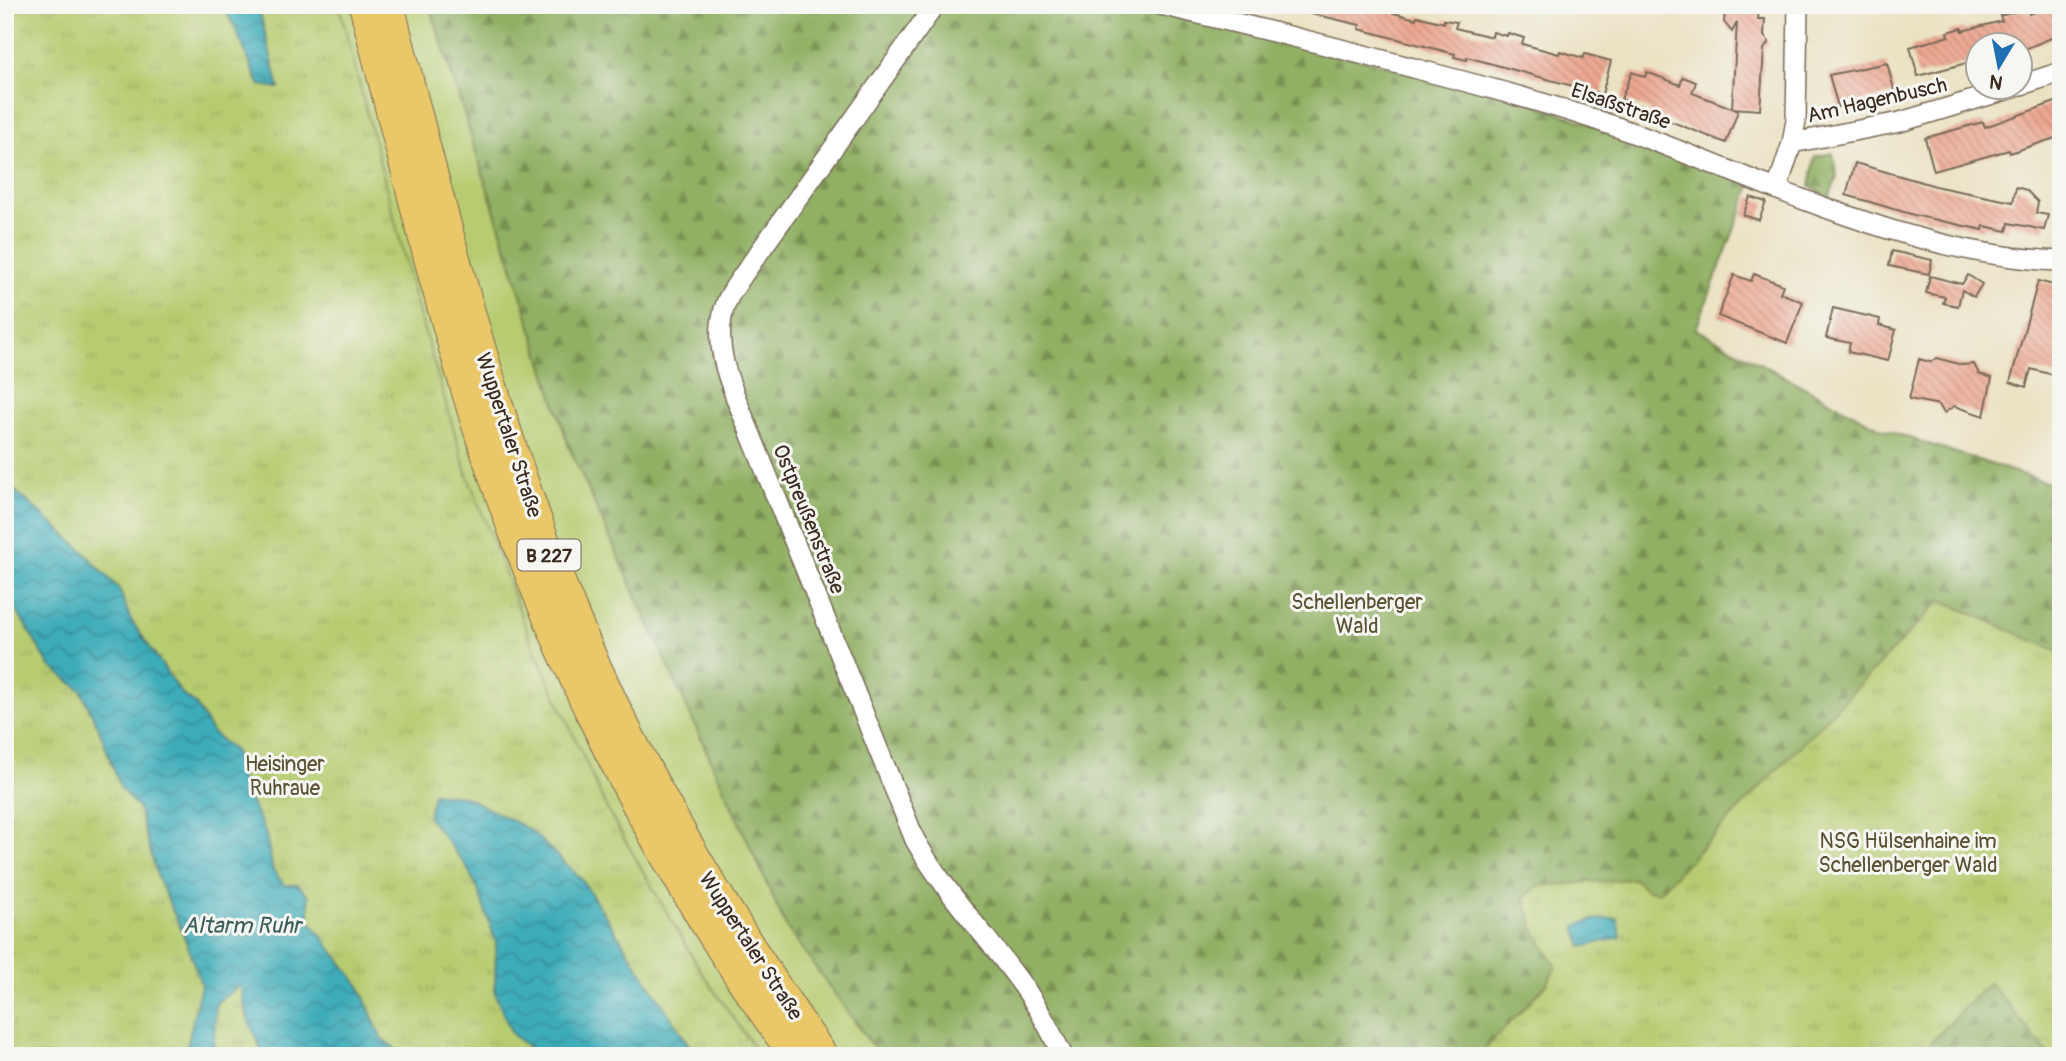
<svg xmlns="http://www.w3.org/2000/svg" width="2066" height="1061" font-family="Pangolin,sans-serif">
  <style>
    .green { fill: #b7cc71; stroke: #797b48; stroke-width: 2 }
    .forest { fill: url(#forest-firs); stroke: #666d40; stroke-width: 2 }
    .park { fill: url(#park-tufts); stroke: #797b48; stroke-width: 2 }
    .water { fill: url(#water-waves); stroke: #3c6b6c; stroke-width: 2 }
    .building { fill: url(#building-back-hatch) }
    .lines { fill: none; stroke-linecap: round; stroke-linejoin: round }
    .street-casing { stroke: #796a58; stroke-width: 22 }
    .primary-casing { stroke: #796a58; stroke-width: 32 }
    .street { stroke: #fff; stroke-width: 19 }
    .primary { stroke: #eac769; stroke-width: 30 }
    .labels { text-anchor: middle; stroke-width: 6; stroke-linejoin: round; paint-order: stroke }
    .shield { fill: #f6f6f2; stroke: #73675e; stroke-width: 2 }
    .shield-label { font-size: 19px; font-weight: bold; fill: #3b2a1e }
    .street-label { font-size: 21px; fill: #3b2a1e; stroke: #f6f6f2 }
    .park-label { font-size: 21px; fill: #5a5233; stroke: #f6f6f2 }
    .water-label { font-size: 23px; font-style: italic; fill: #3b5e5c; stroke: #f6f6f2 }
  </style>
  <defs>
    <pattern id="forest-firs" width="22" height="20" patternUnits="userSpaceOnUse" patternTransform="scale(1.75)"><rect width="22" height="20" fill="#91b063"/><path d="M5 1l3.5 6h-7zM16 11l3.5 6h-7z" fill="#788f51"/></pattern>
    <pattern id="park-tufts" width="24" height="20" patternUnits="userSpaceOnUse" patternTransform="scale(1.75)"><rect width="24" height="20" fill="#b7cc71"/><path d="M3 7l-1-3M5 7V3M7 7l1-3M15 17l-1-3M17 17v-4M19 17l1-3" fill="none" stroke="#9eaf61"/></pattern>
    <pattern id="water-waves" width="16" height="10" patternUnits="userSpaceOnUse" patternTransform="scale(1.75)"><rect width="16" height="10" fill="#3cacb9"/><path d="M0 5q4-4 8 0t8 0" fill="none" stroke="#348c96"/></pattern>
    <pattern id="building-back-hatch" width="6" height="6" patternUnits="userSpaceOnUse" patternTransform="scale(1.75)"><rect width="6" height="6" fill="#eea892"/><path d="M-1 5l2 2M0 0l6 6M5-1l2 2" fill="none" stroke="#c28977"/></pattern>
  </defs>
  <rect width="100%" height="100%" fill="#f6f6f2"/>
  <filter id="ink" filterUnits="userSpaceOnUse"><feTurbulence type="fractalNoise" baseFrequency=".0143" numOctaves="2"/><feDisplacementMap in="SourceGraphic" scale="14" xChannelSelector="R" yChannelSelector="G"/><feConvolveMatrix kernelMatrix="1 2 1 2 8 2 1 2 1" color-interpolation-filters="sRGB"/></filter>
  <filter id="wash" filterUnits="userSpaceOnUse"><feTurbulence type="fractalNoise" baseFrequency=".00686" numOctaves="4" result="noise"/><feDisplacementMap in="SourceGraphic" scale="28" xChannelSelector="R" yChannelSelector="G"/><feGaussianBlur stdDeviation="1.57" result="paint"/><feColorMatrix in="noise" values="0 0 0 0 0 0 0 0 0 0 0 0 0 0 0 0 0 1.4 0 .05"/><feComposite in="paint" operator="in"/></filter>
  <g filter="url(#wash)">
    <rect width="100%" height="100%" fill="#ebe2c3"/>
    <path class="green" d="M335,5H430L569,447L787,928L880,1056H755L698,975L605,810L530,647L463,474Z"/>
    <path class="forest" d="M430,5H1142L1521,99L1752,183L1696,329L1882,429L2061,487V1056H880L787,928L569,447Z
      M1833,153L1837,178L1829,197L1810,187L1815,157Z"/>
    <path class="park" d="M5,5H339L418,310L467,474L533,646L607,809L702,973L760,1056H5Z
      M1941,600L2061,653V1056H2050L1989,982L1918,1056H1478L1547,984L1556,966L1536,933L1524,898L1538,886L1634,879L1647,890L1659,892Z"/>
    <path class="water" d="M221,5H258L279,88L260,85C247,60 238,27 221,5Z
      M5,482L80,548L119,589L131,620L182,694L195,704L212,732L235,752L243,787L265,831L273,870L284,885H298L309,896V920L359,985L381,1038L405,1056H264L248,1019L240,985L216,1003L213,1056H185L201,984L184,936L158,878L138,808L121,789L101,734L81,690L49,665L5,591Z
      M433,793L464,796L530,830L582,880L696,1056H539L512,1034L495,994L496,942L477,887L465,864L428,817Z
      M1617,918L1621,937L1582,947L1576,926L1592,920Z"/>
    <g id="blocks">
      <path class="building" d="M1296,5H1392L1390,12L1416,19L1417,16L1444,23V20L1457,22L1455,28L1492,37L1493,32L1507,36L1508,33L1524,38L1522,44L1559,54L1560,51L1583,58L1585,54L1611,61L1602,94L1467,57V60L1454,57L1455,54L1359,29L1360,25L1296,10Z
        M1739,5H1759L1758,19H1765L1764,36L1769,42L1764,49L1760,110L1732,108L1738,111L1726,143L1649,113L1650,110L1621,99L1632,72L1645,77L1647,72L1680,85L1683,77L1696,82L1692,93L1732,108L1737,22L1732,32L1724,22L1725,12L1730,8L1739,9Z
        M2055,5H2061V34L2020,51V46H1978V60L1918,76L1910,47L1949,36L1948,32L1962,28V31L2002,21L2000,16L2027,8L2029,14Z
        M1887,63L1895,93L1838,107L1829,75Z
        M2061,100V136L2010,153L2009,150L1934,171L1925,138L1983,122L1985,127Z
        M1855,163L1939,187L2013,202L2016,187L2026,190L2038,202L2036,213L2048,215L2044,230L2009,223L2007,231L1984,226L1983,230L1914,215L1846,195Z
        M1750,197L1766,202L1759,220L1743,215Z
        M1892,251L1932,260L1929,274L1889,266Z
        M1754,274L1783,285L1780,293L1803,302L1787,343L1718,316L1734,275L1751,281Z
        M1968,275L1982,284L1974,297L1962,290L1958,306L1943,303L1945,297L1926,293L1930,276L1962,284Z
        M2038,281L2061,287V377L2031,369L2026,387L2010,382Z
        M1833,308L1880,319L1879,325L1896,330L1888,361L1848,352L1850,343L1826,338Z
        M1937,358L1962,365L1974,364L1979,374L1992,378L1984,416L1954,406L1944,413L1939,405L1909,399L1919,359L1930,362Z"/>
    </g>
  </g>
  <g filter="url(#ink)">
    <use href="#blocks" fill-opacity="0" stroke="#796a58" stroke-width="2"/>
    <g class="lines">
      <defs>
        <path id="street" d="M935,5L743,275C737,284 730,293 726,303C709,348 735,394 751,435L915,840C945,893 988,937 1023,986C1039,1008 1051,1032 1063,1056
          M1161,5C1250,26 1340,48 1428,72C1490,88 1551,104 1611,125C1755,176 1907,256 2061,261
          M2021,85L2061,72
          M1792,143L1900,122L2013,88
          M1777,189L1792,143L1796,120L1798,5"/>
        <path id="primary" d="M364,5C400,144 433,284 476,422C547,647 655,865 795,1056
          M389,5C442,213 493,423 576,621C641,776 728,919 823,1056"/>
      </defs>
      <use href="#street" class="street-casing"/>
      <use href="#primary" class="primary-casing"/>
      <use href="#street" class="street"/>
      <use href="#primary" class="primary"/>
    </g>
  </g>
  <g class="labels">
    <rect class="shield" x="517.5" y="539.5" width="63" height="31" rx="5"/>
    <g class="shield-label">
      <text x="549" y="562">B 227</text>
    </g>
    <g class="street-label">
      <text transform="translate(1877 100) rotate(-13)" y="7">Am Hagenbusch</text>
      <text transform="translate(1621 106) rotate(19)" y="7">Elsaßstraße</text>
      <text transform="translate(509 435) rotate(72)" y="7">Wuppertaler Straße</text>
      <text transform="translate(809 519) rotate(68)" y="7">Ostpreußenstraße</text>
      <text transform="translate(751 946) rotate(57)" y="7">Wuppertaler Straße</text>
    </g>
    <g class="park-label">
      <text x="1357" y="609">Schellenberger<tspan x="1357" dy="24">Wald</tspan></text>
      <text x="285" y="771">Heisinger<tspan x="285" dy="24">Ruhraue</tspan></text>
      <text x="1908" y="848">NSG Hülsenhaine im<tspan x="1908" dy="24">Schellenberger Wald</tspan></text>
    </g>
    <g class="water-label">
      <text x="242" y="933">Altarm Ruhr</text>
    </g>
  </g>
  <rect width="2066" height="1061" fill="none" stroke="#f6f6f2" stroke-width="28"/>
  <g transform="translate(1999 66) rotate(190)"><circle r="33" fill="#f6f6f2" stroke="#aba49d" stroke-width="2"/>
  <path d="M0-5L12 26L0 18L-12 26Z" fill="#1f6fb2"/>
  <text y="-10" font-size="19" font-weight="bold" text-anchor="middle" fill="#3b2a1e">N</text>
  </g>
</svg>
